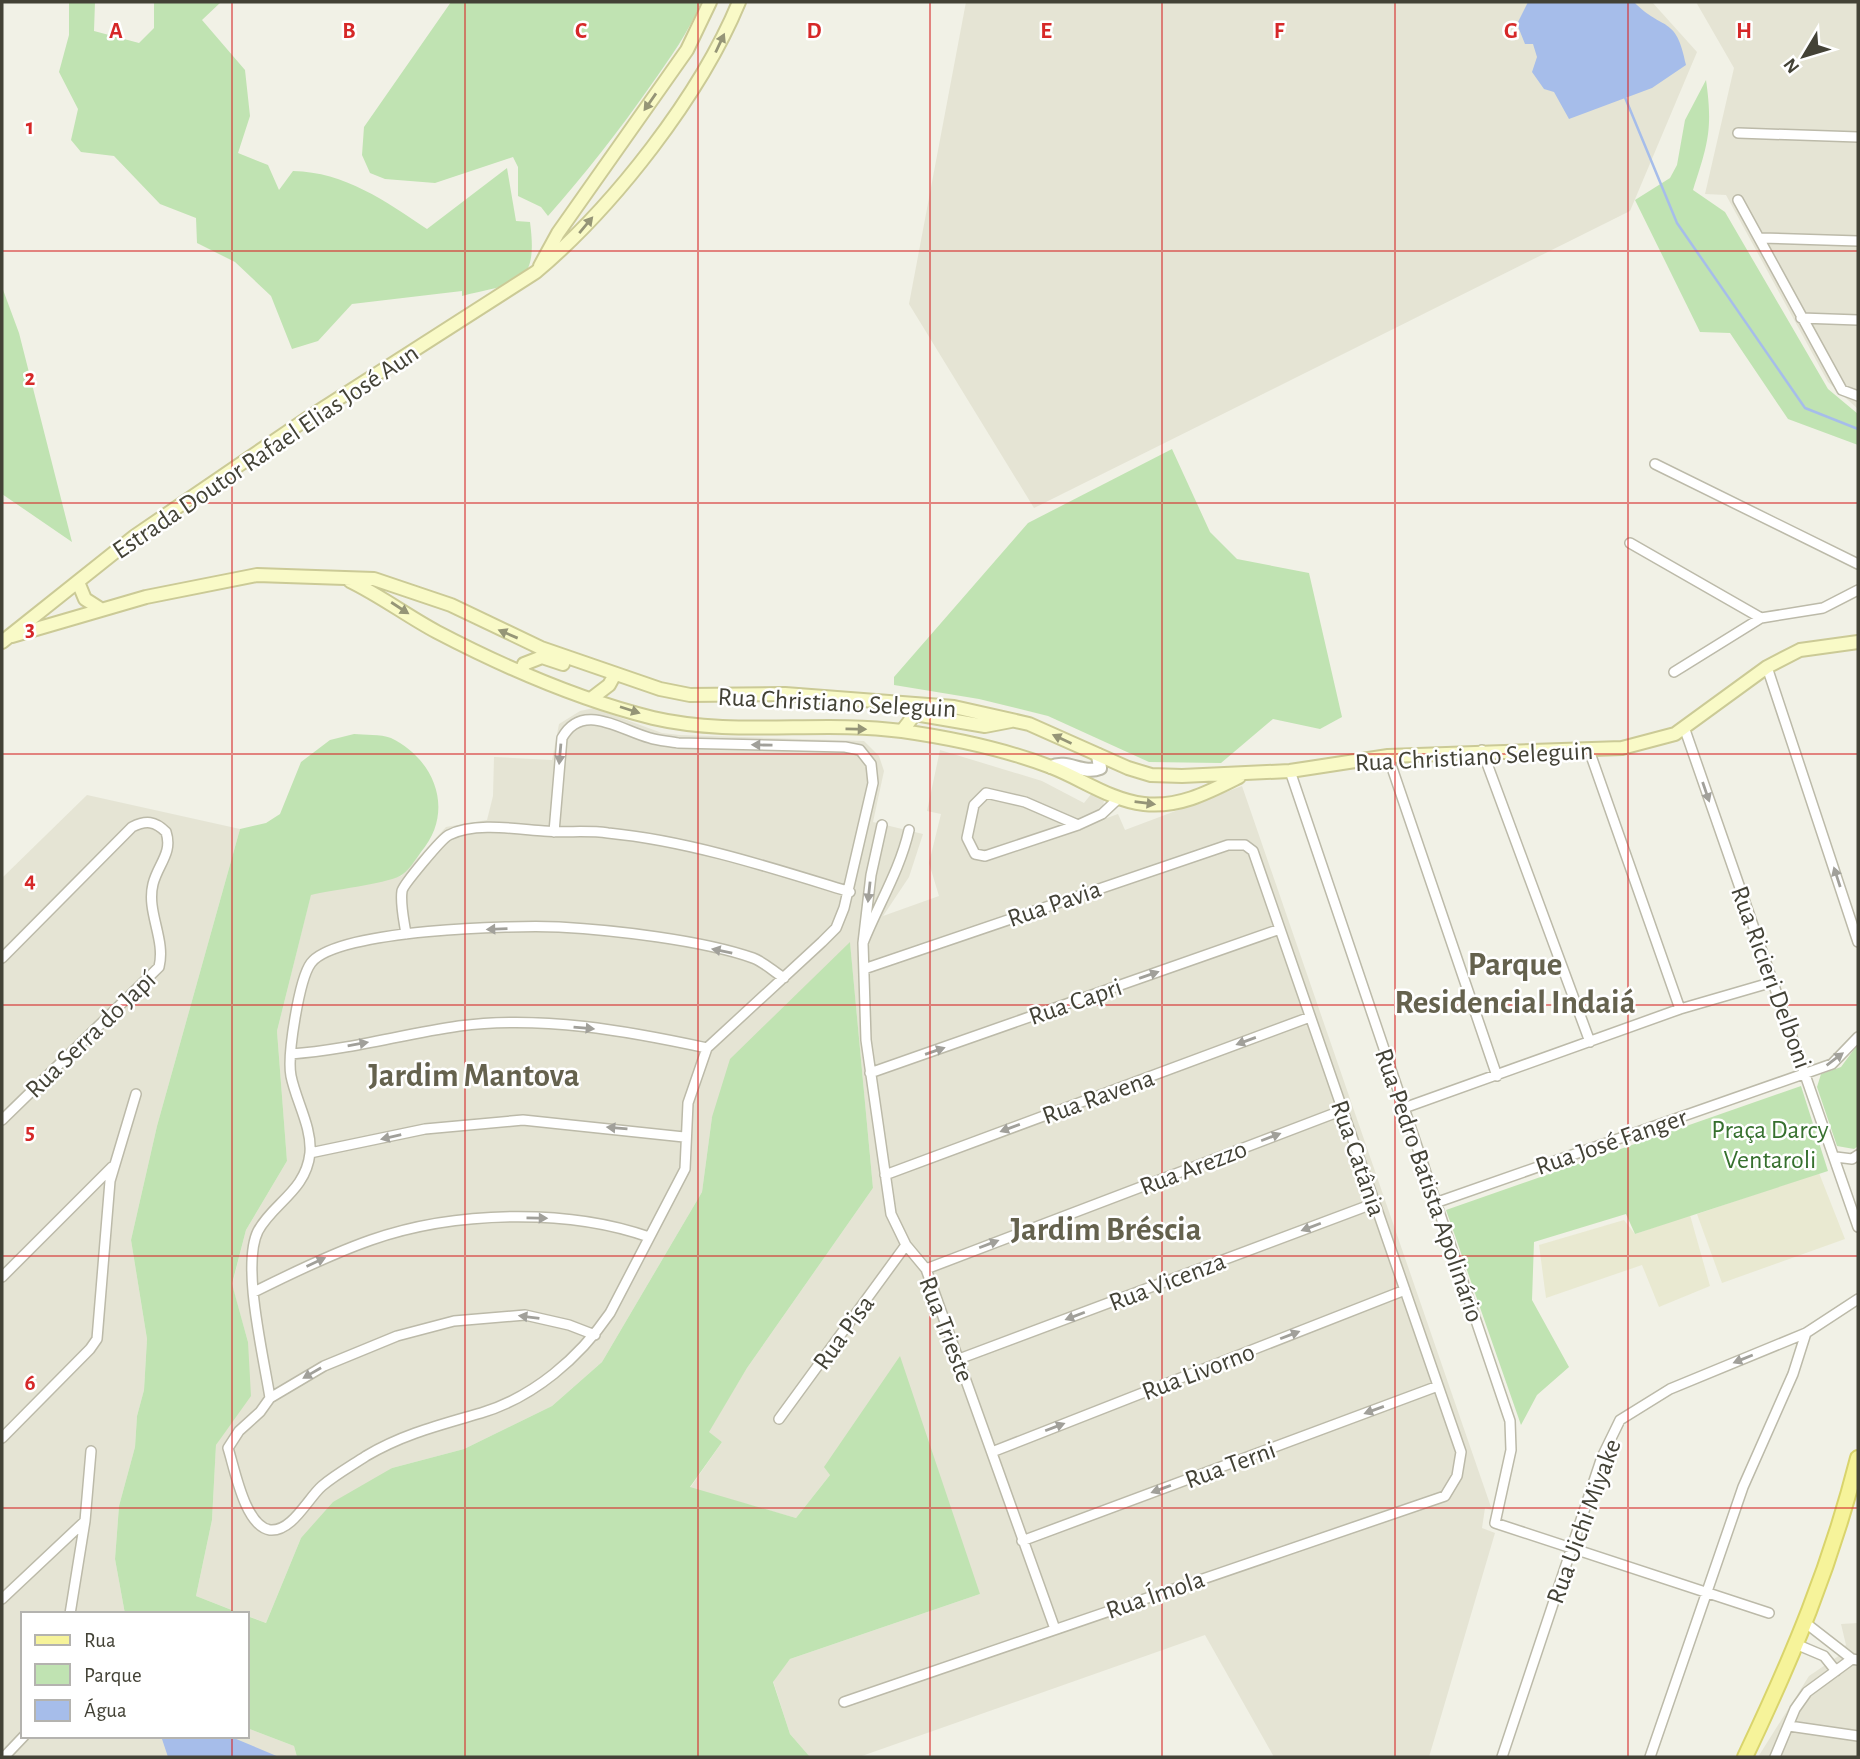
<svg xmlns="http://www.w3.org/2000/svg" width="1860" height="1759" font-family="'Alegreya Sans',sans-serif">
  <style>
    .residential { fill: #e5e4d4 }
    .education { fill: #e9e9d1 }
    .green { fill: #c0e3b2 }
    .water { fill: #a6bdea }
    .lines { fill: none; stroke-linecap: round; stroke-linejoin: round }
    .stream { stroke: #a6bdea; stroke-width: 2.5 }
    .minor-casing { stroke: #bcbaa9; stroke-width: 12 }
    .tertiary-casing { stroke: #bcbaa9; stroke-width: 16 }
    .secondary-casing { stroke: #cbca96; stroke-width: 16 }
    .primary-casing { stroke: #d9d46c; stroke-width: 18 }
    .minor { stroke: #fff; stroke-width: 9 }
    .tertiary { stroke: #fff; stroke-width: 12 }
    .secondary { stroke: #f9fac7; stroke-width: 12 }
    .primary { stroke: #f6f39a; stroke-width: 14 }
    .oneway { fill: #959577 }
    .oneway2 { fill: #a1a09a }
    .grid { fill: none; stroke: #d62828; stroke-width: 2; stroke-opacity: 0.55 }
    .labels { text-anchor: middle; stroke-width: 5; stroke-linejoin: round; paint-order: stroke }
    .street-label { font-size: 26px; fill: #434236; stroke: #fff }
    .park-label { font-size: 26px; fill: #36702e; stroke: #fff }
    .district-label { font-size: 33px; font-weight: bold; fill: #65624e; stroke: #fff }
    .grid-label { font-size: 23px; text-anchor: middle; font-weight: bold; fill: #d62828; stroke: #fff; stroke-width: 5; stroke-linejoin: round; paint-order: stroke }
  </style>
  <rect width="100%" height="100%" fill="#f1f1e6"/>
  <path class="residential" d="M966,2H1652L1697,52L1630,211L1034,508L909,304Z
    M1696,2H1858V409L1828,382L1726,195L1705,194L1734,68Z
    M594,708L662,733L680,735L864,741L879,756L884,771L873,822L923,834L909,877L883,916L939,896L929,863L941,814L927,811L940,750L1042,781L1084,803L1092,793L1104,800L1102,814L1107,818L1118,814L1125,830L1242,786L1492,1510L1485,1508L1482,1528L1495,1533L1429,1757H1274L1205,1635L859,1757H810L790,1734L773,1681L790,1659L980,1594L830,1475L796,1518L690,1488L722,1442L708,1432L747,1368L873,1188L850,943L712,1117L702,1192L602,1362L552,1406L464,1449L392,1468L301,1538L266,1623L196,1596L212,1520L216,1445L231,1421L248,1342L232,1285L246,1230L287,1161L277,1031L311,894L401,876L446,827L487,820L493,796L494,757L552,760L559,724L580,711Z
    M87,795L240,829L157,1126L131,1240L147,1339L144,1390L137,1416L135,1447L119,1506L115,1559L125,1614H23V1736H247V1728L294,1746L297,1757H2V878Z
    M1858,1623V1757H1758L1809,1676L1840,1655L1838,1651L1846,1645L1841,1624Z"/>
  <path class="education" d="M1819,1173L1845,1239L1722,1283L1697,1214Z
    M1690,1215L1710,1286L1659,1307L1642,1265L1546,1298L1539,1245L1624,1220L1635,1234Z"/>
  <path class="green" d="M69,2H95L94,31L139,43L154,28V2H221L202,20L245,70L250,116L238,153L268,165L279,190L293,171C345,172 385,201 427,229L507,168L516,221L530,222C539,289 515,282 462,296V291L352,304L318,341L292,349L271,296L235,262L197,243L196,218L160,204L114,156L81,152L71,140L78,109L59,72L69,35Z
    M451,2H701C689,32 670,58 651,85C619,131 585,174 548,216L541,207L518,196V167L513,157L435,183L385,179L370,173L362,155L364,127Z
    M1706,80C1713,129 1708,144 1693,190L1725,212L1828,389L1858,414V445L1788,419L1730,333L1700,332L1635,200L1670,178L1677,165L1685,120Z
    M2,287L19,333L72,542L2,494Z
    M1172,449L1210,532L1237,559L1309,573L1342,717L1320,729L1273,719L1221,763L1149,762L1048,716L979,699L894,685V677L1028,523Z
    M354,734C365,735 380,734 391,738C436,760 455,812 421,852C416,859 408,872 400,876C384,884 331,890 311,895L277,1031L287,1161L246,1230L232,1284L248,1342L251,1396L216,1445L212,1520L196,1596L242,1614H125L115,1559L119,1506L135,1447L137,1416L144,1390L147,1339L131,1240L157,1126L240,829L266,823L280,814L301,762L330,740Z
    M850,942L873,1188L747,1368L709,1432L722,1442L690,1487L796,1518L830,1475L824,1467L900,1356L980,1594L790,1659L773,1682L790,1734L810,1757H297L294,1746L247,1728V1616L266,1623L301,1538L333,1502L392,1468L464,1449L552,1406L602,1362L702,1192L712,1117L730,1059Z
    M1858,1044V1146L1854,1149L1837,1146L1817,1087L1821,1074L1841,1067Z
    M1801,1086L1828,1171L1635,1234L1626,1214L1534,1242L1532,1300L1569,1367L1537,1395L1521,1425L1446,1210Z"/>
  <path class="water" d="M1528,2H1634C1663,32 1676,14 1686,65L1652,88L1569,119L1554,92L1544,89L1532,72L1537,57L1533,44H1525L1517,24Z
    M161,1736H229L279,1757H168Z"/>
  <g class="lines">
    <path class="stream" d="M1624,95L1677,223L1805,408L1858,429"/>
    <defs>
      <path id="minor" d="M1738,133L1858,137
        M1738,200L1842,390L1858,396
        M1760,238L1858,241
        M1801,318L1858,320
        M1655,464L1858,564
        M1630,543L1761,618
        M1767,667L1858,942
        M1674,672L1761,618L1823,608L1858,590
        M1684,727L1858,1227
        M1482,750L1590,1042
        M1589,750L1680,1009
        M1388,756L1497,1076
        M1290,771L1510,1421L1511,1450L1495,1523L1769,1613
        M882,825L871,875L863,943C878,905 900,870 909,830
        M1078,825L1025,802L986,793L974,805L967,838L975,854L985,856L1078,825L1102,814L1119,798
        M554,832L562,738C582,701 620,730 650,738C659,741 669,741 678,743L845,747L860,750L871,764L873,783L844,908L836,928L822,942L707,1048L688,1103L685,1169L610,1313C579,1358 534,1397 481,1413C440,1425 403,1434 366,1456C351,1466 335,1475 322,1486C308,1498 292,1532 270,1530C245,1526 235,1470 228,1448L239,1431L260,1412L270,1398L324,1366L397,1336L454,1321L525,1315L569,1325L595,1335
        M406,934C404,920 400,904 402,891C403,885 442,838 449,835C475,822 516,829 544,831C565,833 587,830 608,833C690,841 772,868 850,892
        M863,943L866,1040L891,1214L906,1245L926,1269L1055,1629
        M2,958L132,827C146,820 155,821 166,832C173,853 158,864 153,884C146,912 166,939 159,967L2,1120
        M291,1054C348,1050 403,1034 459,1026C541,1015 628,1031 707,1048
        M870,1073L1280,929
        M1404,1108L1680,1009L1773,982
        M310,1153L425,1129L523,1120L684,1137
        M1836,1157L1852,1159L1858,1155
        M885,1175L1310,1017
        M1435,1203L1832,1064L1858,1037
        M926,1269L1343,1110
        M2,1277L112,1167
        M254,1292C292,1273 331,1254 371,1240C454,1211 567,1208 649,1237
        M959,1359L1375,1203
        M270,1398C264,1358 241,1265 258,1231C273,1203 306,1191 310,1153C312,1127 296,1101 291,1076C287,1056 299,979 311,963C337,929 515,925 559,927C613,930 702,940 753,958C764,962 774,972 784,978
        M779,1419L906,1245
        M2,1438L90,1349L97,1339L110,1181L136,1094
        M992,1452L1405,1290
        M1022,1541L1438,1386
        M2,1599L85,1521
        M70,1614L85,1521L91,1451
        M1807,1624L1852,1659L1858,1660
        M1798,1645L1824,1656L1836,1671
        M844,1702L1445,1496L1457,1476L1461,1452L1253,851L1245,845H1228L864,969
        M1789,1726L1858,1736
        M4,1757L24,1736
        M1502,1757L1602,1457L1620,1420L1670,1389L1806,1333L1858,1299
        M1650,1757L1743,1487L1793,1374L1806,1333
        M1775,1757L1795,1709L1807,1692L1852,1659"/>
      <path id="tertiary" d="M1051,767C1067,759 1083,775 1100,768L1098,755"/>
      <path id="secondary" d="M540,266L558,233L687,50L710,2
        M350,581C381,596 407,616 437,632C504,667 580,700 653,718C734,737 820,720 902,731C951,738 1004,749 1051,767C1082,779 1110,800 1144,804C1179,808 1209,792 1239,777
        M78,582L85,599L99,608
        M12,636L146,597L257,575L374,579L451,605L541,648L660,689L690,695L785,694L954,707L1029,724L1128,768L1151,775L1182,776L1290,771L1388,756L1622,748L1675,734L1767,667L1800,650L1858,642
        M2,642L135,536L305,420L536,272C614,206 700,96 739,2
        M522,671L524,664L542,657L563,664
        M592,698L609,685L615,674
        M902,731L915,714L985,726L1011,721"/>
      <path id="primary" d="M1745,1757C1793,1656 1830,1568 1858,1458"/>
    </defs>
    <use href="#minor" class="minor-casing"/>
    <use href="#tertiary" class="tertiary-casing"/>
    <use href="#secondary" class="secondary-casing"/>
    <use href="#primary" class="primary-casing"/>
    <use href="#minor" class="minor"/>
    <use href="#tertiary" class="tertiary"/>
    <use href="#secondary" class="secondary"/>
    <use href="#primary" class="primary"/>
  </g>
  <defs><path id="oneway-solid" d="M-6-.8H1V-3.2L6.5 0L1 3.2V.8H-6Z" transform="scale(1.75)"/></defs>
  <g class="oneway">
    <use href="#oneway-solid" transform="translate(720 43) rotate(-65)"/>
    <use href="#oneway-solid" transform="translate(650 102) rotate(125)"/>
    <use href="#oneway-solid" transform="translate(586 225) rotate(-50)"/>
    <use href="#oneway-solid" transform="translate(400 608) rotate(33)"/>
    <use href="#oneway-solid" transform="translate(508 634) rotate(-157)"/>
    <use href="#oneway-solid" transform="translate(630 710) rotate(18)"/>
    <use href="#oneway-solid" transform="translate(856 729) rotate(1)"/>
    <use href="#oneway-solid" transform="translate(1062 739) rotate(-155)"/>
    <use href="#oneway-solid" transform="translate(1145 803) rotate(7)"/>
  </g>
  <g class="oneway2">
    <use href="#oneway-solid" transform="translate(762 745) rotate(-179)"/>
    <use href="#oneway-solid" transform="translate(560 754) rotate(95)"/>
    <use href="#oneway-solid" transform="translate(1706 792) rotate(71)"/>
    <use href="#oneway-solid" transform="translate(1837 877) rotate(-108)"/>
    <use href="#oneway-solid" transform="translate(869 892) rotate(96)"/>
    <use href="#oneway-solid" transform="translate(497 929) rotate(178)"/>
    <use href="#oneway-solid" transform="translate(722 951) rotate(-168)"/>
    <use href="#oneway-solid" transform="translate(1149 975) rotate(-19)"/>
    <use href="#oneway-solid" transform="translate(584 1028) rotate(5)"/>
    <use href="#oneway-solid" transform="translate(1246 1041) rotate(160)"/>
    <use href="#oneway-solid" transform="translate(358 1044) rotate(-10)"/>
    <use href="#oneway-solid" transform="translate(935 1051) rotate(-19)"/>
    <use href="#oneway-solid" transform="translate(1835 1059) rotate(-37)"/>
    <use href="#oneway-solid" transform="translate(617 1128) rotate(-175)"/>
    <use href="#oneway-solid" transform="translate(1010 1128) rotate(160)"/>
    <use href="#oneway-solid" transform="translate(391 1137) rotate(167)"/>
    <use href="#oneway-solid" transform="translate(1271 1137) rotate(-21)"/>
    <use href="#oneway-solid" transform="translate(537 1218) rotate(1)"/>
    <use href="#oneway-solid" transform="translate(1311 1227) rotate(159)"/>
    <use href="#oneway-solid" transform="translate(989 1244) rotate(-21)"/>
    <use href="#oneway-solid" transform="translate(316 1262) rotate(-25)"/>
    <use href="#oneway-solid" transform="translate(1075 1316) rotate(159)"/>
    <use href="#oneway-solid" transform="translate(529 1317) rotate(-173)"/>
    <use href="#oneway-solid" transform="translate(1290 1335) rotate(-21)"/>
    <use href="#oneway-solid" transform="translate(1743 1359) rotate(158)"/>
    <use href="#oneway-solid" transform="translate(312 1373) rotate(150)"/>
    <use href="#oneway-solid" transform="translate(1374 1410) rotate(160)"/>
    <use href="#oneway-solid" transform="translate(1055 1427) rotate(-21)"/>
    <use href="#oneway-solid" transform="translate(1161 1489) rotate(160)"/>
  </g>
  <path class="grid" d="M232,2V1614M465,2V1757M698,2V1757M930,2V1757M1162,2V1757M1395,2V1757M1628,2V1757M2,251H1858M2,503H1858M2,754H1858M2,1005H1858M2,1256H1858M2,1508H1858M232,1736V1757"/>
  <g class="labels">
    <g class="street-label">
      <text transform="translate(265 451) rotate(-34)" y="9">Estrada Doutor Rafael Elias José Aun</text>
      <text transform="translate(837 702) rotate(3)" y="9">Rua Christiano Seleguin</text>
      <text transform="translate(1474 756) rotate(-3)" y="9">Rua Christiano Seleguin</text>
      <text transform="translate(1054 903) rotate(-19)" y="9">Rua Pavia</text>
      <text transform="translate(1772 977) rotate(70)" y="9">Rua Ricieri Delboni</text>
      <text transform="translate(1075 1001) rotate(-19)" y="9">Rua Capri</text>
      <text transform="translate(90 1034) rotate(-44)" y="9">Rua Serra do Japí</text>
      <text transform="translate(1098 1096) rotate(-20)" y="9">Rua Ravena</text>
      <text transform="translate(1611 1141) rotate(-19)" y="9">Rua José Fanger</text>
      <text transform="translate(1359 1158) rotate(71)" y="9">Rua Catânia</text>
      <text transform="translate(1193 1167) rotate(-21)" y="9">Rua Arezzo</text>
      <text transform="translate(1430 1185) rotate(71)" y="9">Rua Pedro Batista Apolinário</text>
      <text transform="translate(1167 1281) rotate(-21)" y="9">Rua Vicenza</text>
      <text transform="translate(947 1329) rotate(69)" y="9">Rua Trieste</text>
      <text transform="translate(843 1332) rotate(-54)" y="9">Rua Pisa</text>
      <text transform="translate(1198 1371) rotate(-21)" y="9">Rua Livorno</text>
      <text transform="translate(1230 1464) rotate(-20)" y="9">Rua Terni</text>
      <text transform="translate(1583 1521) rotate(-70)" y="9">Rua Uichi Miyake</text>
      <text transform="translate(1155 1594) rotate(-19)" y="9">Rua Ímola</text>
    </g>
    <g class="park-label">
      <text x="1770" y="1138">Praça Darcy<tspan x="1770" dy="30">Ventaroli</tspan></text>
    </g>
    <g class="district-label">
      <text x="1515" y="975">Parque<tspan x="1515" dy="38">Residencial Indaiá</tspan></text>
      <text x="474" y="1086">Jardim Mantova</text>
      <text x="1106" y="1240">Jardim Bréscia</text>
    </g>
  </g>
  <g class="grid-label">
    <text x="116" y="38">A</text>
    <text x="349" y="38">B</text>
    <text x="581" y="38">C</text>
    <text x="814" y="38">D</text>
    <text x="1046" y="38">E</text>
    <text x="1279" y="38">F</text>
    <text x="1511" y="38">G</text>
    <text x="1744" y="38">H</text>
    <text x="30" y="134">1</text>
    <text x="30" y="385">2</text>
    <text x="30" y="636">3</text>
    <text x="30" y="887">4</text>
    <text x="30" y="1139">5</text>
    <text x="30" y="1390">6</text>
  </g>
  <rect width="1860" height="1759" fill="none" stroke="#434236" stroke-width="7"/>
  <rect x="21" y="1612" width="228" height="126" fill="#ffffff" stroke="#b4b3af" stroke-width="2"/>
  <rect x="35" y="1635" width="35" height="10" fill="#f6f39a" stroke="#b4b3af" stroke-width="2"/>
  <text x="84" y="1647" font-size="21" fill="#434236">Rua</text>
  <rect x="35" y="1664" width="35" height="21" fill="#c0e3b2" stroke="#b4b3af" stroke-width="2"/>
  <text x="84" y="1682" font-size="21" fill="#434236">Parque</text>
  <rect x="35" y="1700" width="35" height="21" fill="#a6bdea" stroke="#b4b3af" stroke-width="2"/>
  <text x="84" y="1717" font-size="21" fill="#434236">Água</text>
  <g transform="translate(1804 56) rotate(232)" stroke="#ffffff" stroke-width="5" paint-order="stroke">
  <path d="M0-5L12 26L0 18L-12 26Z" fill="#434236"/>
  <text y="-10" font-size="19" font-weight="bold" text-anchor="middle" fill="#434236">N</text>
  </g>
</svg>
